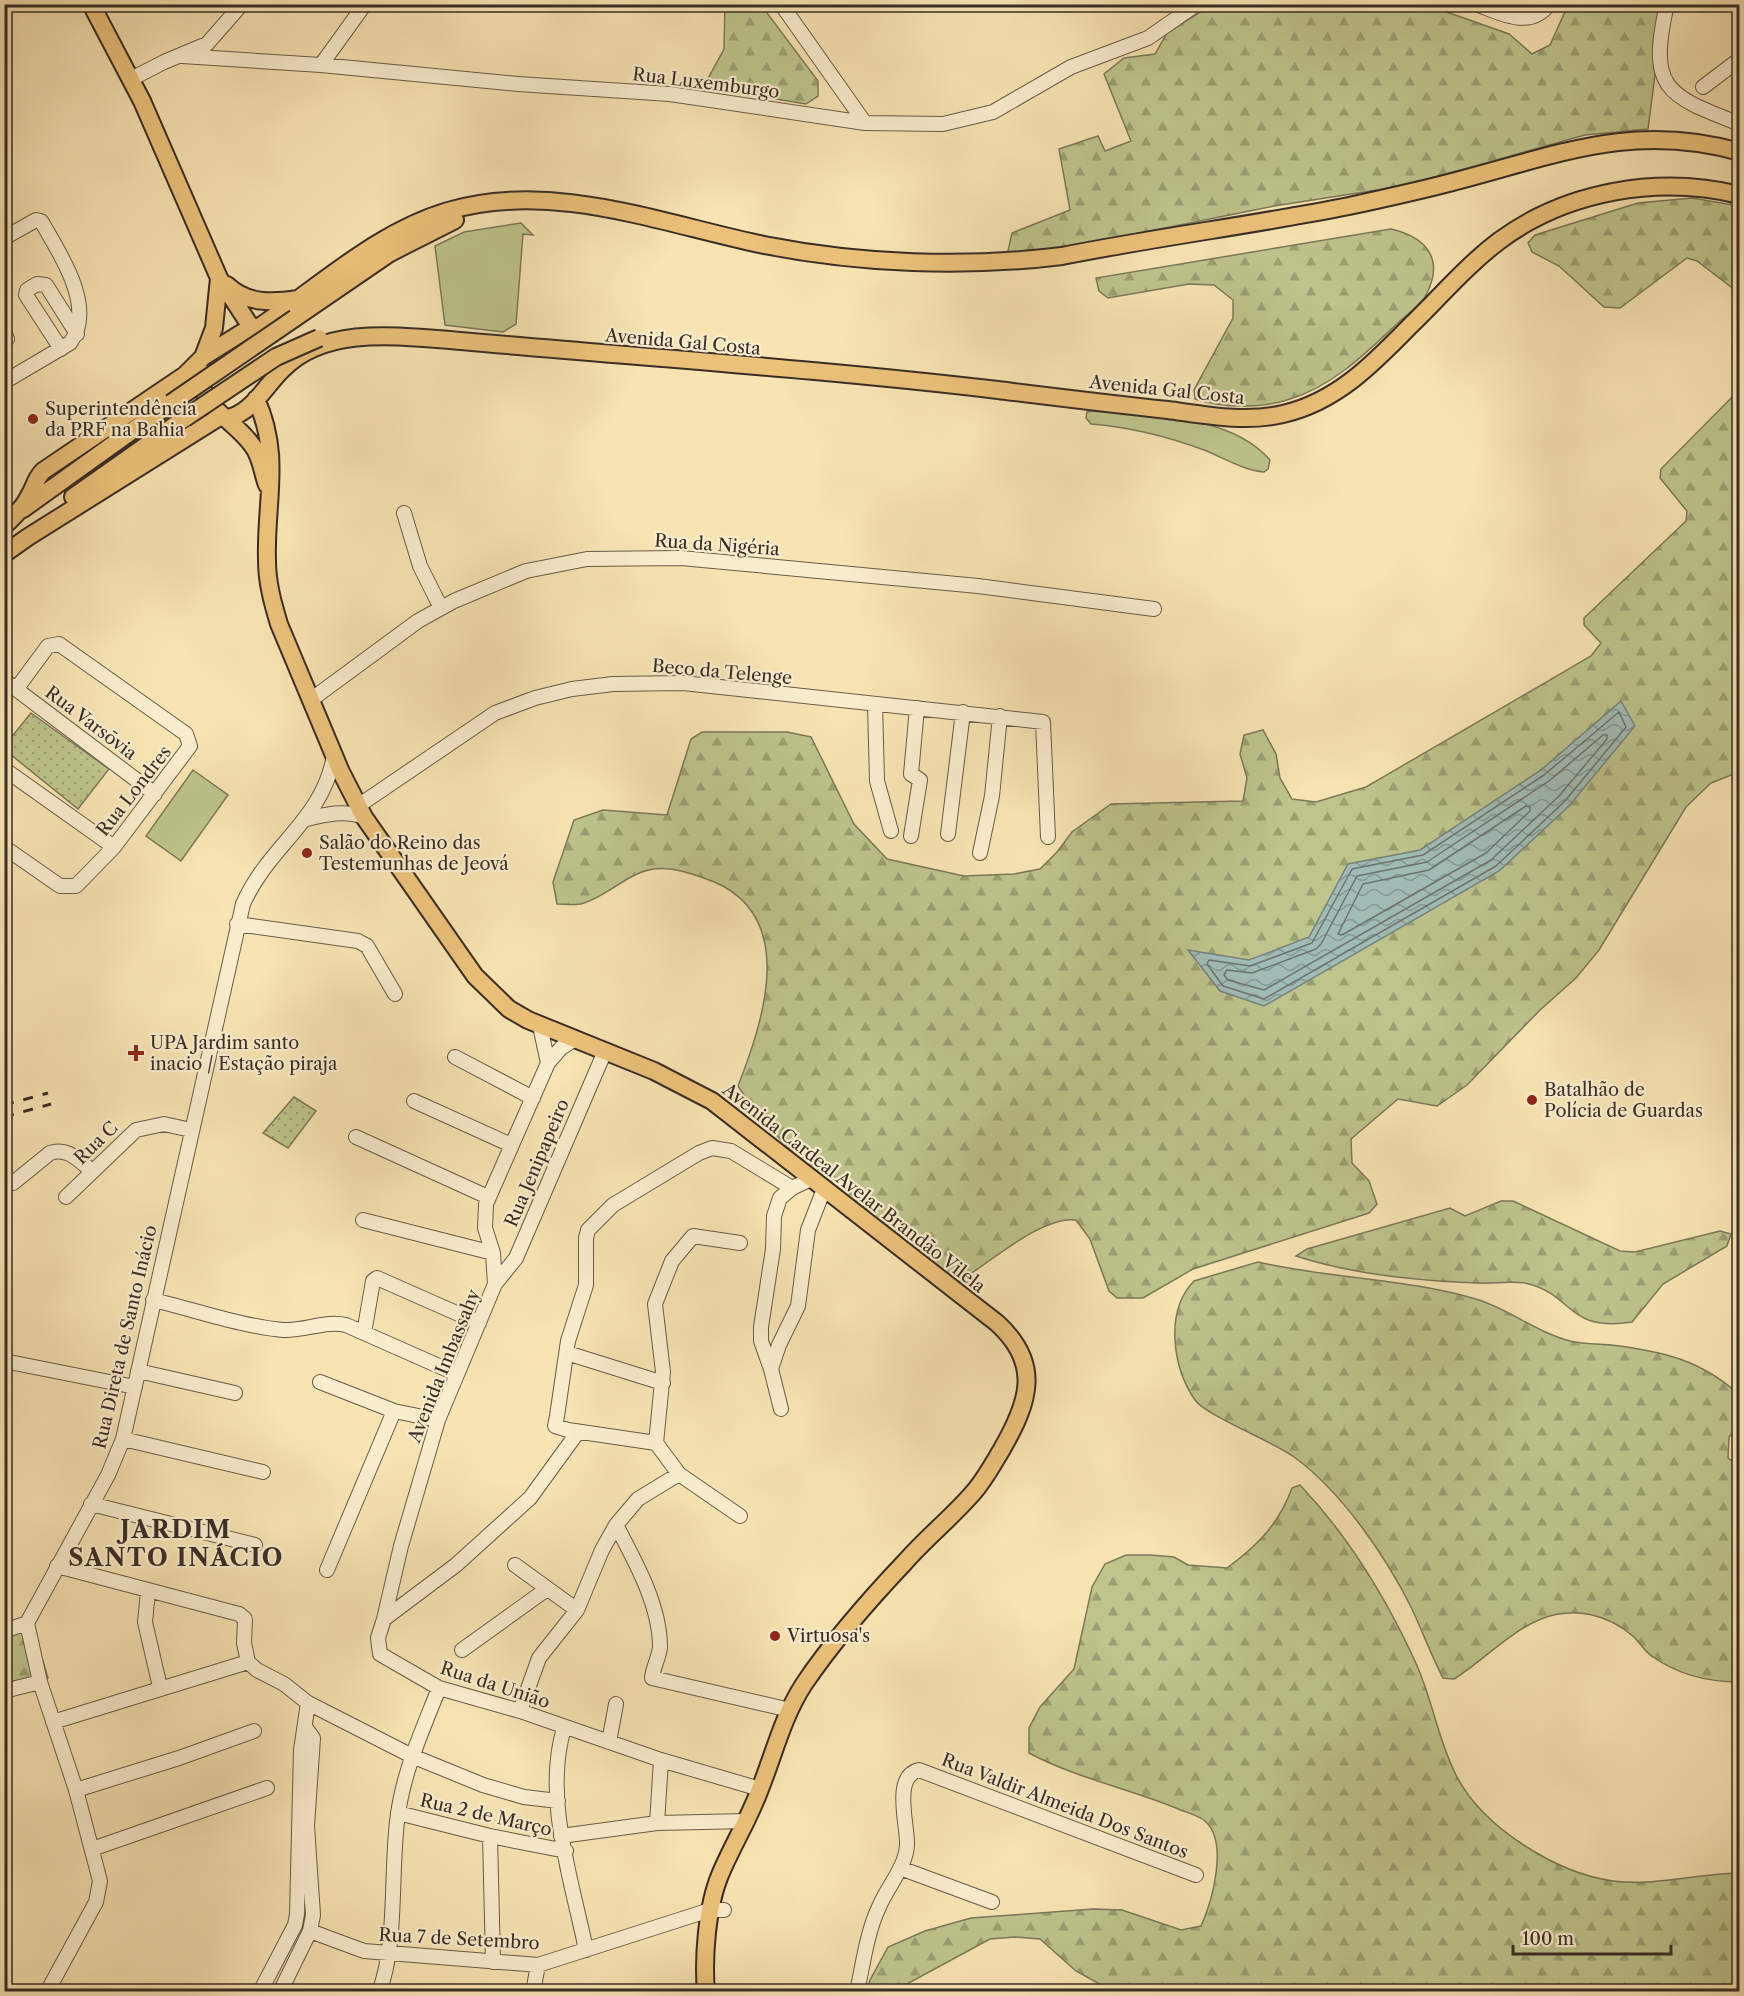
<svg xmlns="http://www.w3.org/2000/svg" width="1744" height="1996" font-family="'Libre Caslon Text',serif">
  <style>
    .grass { fill: #bec48c; stroke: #7c7859; stroke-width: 1.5 }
    .forest { fill: url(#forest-firs); stroke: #7c7859; stroke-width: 1.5 }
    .park { fill: url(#park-dots); stroke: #7c7859; stroke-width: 1.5 }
    .water { fill: url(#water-waves); stroke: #77837d; stroke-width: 1.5 }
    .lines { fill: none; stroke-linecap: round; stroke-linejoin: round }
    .shore { stroke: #6d746e; stroke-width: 1.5 }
    .minor-casing { stroke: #695b49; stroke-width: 16 }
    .major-casing { stroke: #392d26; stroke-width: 20 }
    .minor { stroke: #faedce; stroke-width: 14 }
    .major { stroke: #ecc27a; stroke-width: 16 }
    .rail { stroke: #392d26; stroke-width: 3; stroke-dasharray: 10 10; stroke-linecap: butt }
    .major-bridge-casing { stroke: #392d26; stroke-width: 20; stroke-linecap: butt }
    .major-bridge { stroke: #ecc27a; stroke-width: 16 }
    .poi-dot { fill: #8f2418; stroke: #faedce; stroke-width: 2 }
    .labels { text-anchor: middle; stroke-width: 4.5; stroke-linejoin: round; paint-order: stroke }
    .street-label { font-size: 18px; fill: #392d26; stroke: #faedce }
    .poi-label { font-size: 18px; fill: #392d26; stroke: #faedce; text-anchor: start }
    .district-label { font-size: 24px; font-weight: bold; letter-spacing: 1.5px; fill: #392d26; stroke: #faedce }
  </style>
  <defs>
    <pattern id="forest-firs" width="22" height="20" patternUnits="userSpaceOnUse" patternTransform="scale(1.5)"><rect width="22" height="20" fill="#bec48c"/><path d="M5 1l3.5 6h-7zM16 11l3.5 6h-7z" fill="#9ba072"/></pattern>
    <pattern id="park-dots" width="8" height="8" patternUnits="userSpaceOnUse" patternTransform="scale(1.5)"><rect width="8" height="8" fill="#bec48c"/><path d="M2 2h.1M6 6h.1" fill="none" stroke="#9ba072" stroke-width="1.8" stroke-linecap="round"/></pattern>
    <pattern id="water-waves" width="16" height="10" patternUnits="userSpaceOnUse" patternTransform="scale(1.5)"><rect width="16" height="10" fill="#a1bcb7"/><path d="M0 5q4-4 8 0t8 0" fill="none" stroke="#849995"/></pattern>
  </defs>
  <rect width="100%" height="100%" fill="#f8e4b3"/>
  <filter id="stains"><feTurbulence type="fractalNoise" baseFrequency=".00333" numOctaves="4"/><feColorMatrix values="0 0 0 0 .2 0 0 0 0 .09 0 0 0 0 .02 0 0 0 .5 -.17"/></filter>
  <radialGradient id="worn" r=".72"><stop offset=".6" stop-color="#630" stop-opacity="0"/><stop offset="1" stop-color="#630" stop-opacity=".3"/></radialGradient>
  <path class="grass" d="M521,223L533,235L523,234L516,324L503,332L445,325L435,246L464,232Z
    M1093,411C1150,416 1230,414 1270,460L1268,469L1264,472C1243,470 1224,458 1204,450C1169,437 1129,427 1091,424L1086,418L1087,412Z
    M193,770L228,795L181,861L146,836Z"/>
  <path class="forest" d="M761,5L818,81V96L806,104L716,89L705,84L724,49L725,5Z
    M1211,5H1427L1509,34L1532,54L1550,45L1568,5H1664L1648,129L1585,135L1403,186L1274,206L1080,245L1007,255L1012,233L1070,210L1059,149L1098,136L1105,151L1131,141L1104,74L1124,58L1155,54L1167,33Z
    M1692,198L1739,206V293L1697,261L1687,258L1620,308L1604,307L1559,266L1532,252L1528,243L1535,235L1638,203Z
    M1391,229C1426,237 1445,259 1426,295C1422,304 1409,313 1401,320C1367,352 1335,385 1290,399C1261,409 1223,408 1195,399L1194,390L1233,318V300L1214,285L1189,284L1108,298L1099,291L1096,278Z
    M1739,390V772L1711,783L1686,807L1599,950L1576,978L1540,1010L1467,1085L1437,1106L1398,1099L1351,1139L1352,1163L1369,1181L1377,1204L1369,1213L1193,1269L1143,1298H1117L1109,1291L1090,1239L1076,1220C1042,1215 986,1266 955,1284C883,1226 787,1164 738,1086C763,1022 799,916 712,881C693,874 670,865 649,870C626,875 607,896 584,903C576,906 566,904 557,904L553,882L574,820L603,810L667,815L691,739L702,732H787L811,737L854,824L887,859L964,876L1014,874L1040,869L1057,852L1072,832L1111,804L1243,801L1247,778L1240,754L1244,735L1263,730L1276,754L1280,778L1292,799L1316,802L1366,787L1591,656L1601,643L1584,625V618L1686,521L1687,511L1660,478L1661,469Z
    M1501,1201H1513L1620,1251L1635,1252L1720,1231L1731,1234L1727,1246L1663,1284L1632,1322C1567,1332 1574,1296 1529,1284C1514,1280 1494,1284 1478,1283C1420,1281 1351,1274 1296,1256L1307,1249L1450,1208L1465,1216Z
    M1258,1262C1330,1279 1407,1278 1479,1300C1510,1310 1538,1333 1570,1341C1583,1344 1598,1344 1611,1345C1661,1351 1703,1360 1740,1396L1739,1425L1729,1437L1728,1458L1740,1466L1739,1682C1709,1682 1679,1675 1653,1657C1645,1652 1641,1644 1634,1637C1608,1614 1574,1606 1541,1619C1509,1632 1483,1661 1454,1679L1443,1678C1431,1655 1422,1630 1411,1607C1385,1555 1341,1491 1294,1457C1274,1442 1205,1415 1195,1400C1173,1368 1164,1312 1194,1281Z
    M1300,1485C1348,1536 1385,1596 1414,1659C1432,1696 1437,1738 1456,1775C1482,1827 1556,1873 1613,1881C1655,1886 1697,1874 1739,1873V1991H1112L1076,1971L1040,1939L1015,1937L990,1939L894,1991H867L870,1980L888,1947L925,1931L971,1918L1093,1909L1122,1910L1181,1930L1201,1926C1212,1902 1229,1842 1205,1821C1198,1815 1184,1812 1176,1808C1127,1788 1076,1778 1029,1753V1728L1040,1707L1074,1669L1092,1587L1105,1564L1126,1555H1150L1174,1557L1188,1565L1227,1568C1257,1546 1279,1524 1292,1488Z
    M32,1625L48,1678L5,1688V1632Z"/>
  <path class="park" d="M31,713L109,769L78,809L5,750V745Z
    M294,1097L316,1111L288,1148L263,1133Z"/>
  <path class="water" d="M1621,701L1635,726L1569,806L1499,871L1264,1006L1220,991L1188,950L1249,960L1309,937L1348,864L1420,850L1541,770Z"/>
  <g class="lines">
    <path class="shore" d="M1619,712L1626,727L1565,801L1496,866L1264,999L1223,986L1207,964L1209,960L1250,966L1312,943L1352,869L1423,855L1544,775Z
      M1603,735H1607V739L1559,796L1491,860L1264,990L1228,980L1224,975L1227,970L1252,973L1316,949L1321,944L1357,876L1427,862L1549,781Z
      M1526,806L1530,807V811L1486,853L1342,935L1338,934L1363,884L1429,870Z"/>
    <defs>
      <path id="minor" d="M781,4L865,123
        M1476,4C1500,13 1530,30 1549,4
        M1667,4C1648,89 1665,95 1740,124
        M182,56L321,65L518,84L670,94L865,123L943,124L993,112L1071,67L1148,38L1197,4
        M321,65L365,4
        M131,79L164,62L207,44L242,4
        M1703,87L1740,59
        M4,238L36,220L41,221C59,252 97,308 70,343L4,382
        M4,332L7,339L4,342
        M61,349L26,295L27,290L37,284L46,285L77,334
        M404,513L420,566L441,608
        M4,680L155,794
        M312,699L418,621L454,601L526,571L587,559L681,558L978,586L1154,609
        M875,704L877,781L891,831
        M4,769L114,847
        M358,806L495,713L535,698L572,689L613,684L683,683L1043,722L1048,837
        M307,819C326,814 345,810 364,817
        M948,834L963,712
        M911,836L920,780L911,774L917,708
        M4,847L60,886H76L114,847L190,746L186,734L59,644L48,646L17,688
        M980,853L992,796L1000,716
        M237,924L358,941L367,946L395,994
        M540,1026L548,1063
        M455,1057L533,1098
        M414,1101L511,1145
        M356,1137L488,1197
        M13,1183L50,1153C68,1147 78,1160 92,1171
        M66,1197L136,1130L164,1124L191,1130
        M363,1220L493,1253
        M495,1284L516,1258L605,1051
        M153,1300C192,1309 245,1327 283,1330C306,1331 325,1320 346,1325L457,1374
        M364,1333L373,1281L377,1278L479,1323
        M567,1353L663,1383
        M4,1361L135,1387
        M771,1369L761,1341V1327L773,1249L774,1216L780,1198L792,1188L811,1179
        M138,1371L235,1393
        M320,1382L394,1411L438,1420
        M781,1409L771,1369L779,1345L798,1306L808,1230L824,1189
        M578,1432L530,1498L456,1565L384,1619L378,1638L380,1654L439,1688L520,1711L661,1760L760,1789
        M123,1439L263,1472
        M656,1443L663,1372L655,1304L672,1261L693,1236L740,1243
        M91,1504L255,1545
        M740,1516L679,1474L656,1443L568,1430L555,1426L557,1416L568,1341L586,1285V1238L588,1230L613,1205L699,1153L712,1148L731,1151L792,1188
        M616,1525C635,1561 660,1605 660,1647C659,1658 653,1667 652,1678L790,1710
        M515,1565L577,1610
        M57,1566L239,1614L245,1619L244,1643L248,1662L257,1670L284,1684L308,1703L412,1756L483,1785L524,1797L558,1801
        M327,1570L394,1411
        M148,1592L145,1622L160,1687
        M384,1619L401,1546L438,1420L495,1284L493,1253L485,1228L486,1204L548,1063L561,1048L575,1039
        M4,1631L27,1623
        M462,1650L547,1589
        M4,1691L40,1682
        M520,1711L539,1658L577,1610L602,1550L616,1525L638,1499L679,1474
        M53,1722L248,1662
        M564,1728C543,1798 572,1880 586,1950
        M609,1742L616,1704
        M76,1790L179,1758L254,1731
        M398,1813L490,1836L566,1851
        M657,1823L661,1760
        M490,1836L493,1962
        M561,1836L657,1823L747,1821
        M92,1849L267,1788
        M900,1868L992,1902
        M310,1931L364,1951L538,1965L710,1910H724
        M47,1992L96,1902L100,1881L76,1790L40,1682L27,1623L108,1475L123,1439L243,904C269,845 322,821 334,756
        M260,1992L295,1925L297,1914L301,1750L308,1703
        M280,1992L310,1931L313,1915L307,1826L313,1738L305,1727
        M379,1992C398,1944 390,1867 398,1814C404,1770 423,1729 439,1688
        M533,1992L538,1965
        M857,1992C863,1964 867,1932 879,1907C887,1887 906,1867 907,1845C908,1826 892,1776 919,1770L1196,1875"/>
      <path id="major" d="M91,4L142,101L219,278L251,327
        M227,285C247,304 272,303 298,299
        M295,318L390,253L455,220
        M203,357L214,328L219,278
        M200,370C198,408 233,418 252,445C261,456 262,471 267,485
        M256,399C282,456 265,502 267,561C267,583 273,604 279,624L341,772L364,817L475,976L509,1009L528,1020L654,1071L712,1101L997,1323C1042,1364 1029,1402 1002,1449C993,1464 984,1481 972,1494C951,1518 926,1538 905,1562C869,1600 833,1641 804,1684C783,1716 774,1754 760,1789C749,1819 732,1846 720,1875C707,1906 703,1958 706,1992
        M228,418C252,413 266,385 283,369C327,324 404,337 461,341C640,357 819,369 998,390C1055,397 1111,404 1168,410C1205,415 1245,423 1283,414C1336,402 1373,364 1410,326C1439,298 1466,266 1499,241C1566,191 1658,175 1740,195
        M73,497L185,418
        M23,509L171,403
        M4,526C14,517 23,508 29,496C35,486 35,479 43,471L185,375L203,357L251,327H259C320,286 377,232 448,211C553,180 662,224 764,245C861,264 965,268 1062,256C1157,237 1254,225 1349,206C1386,198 1423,190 1460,180C1559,154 1635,122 1740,152
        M4,554L28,537L221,416"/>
    </defs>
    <use href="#minor" class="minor-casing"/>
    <use href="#major" class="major-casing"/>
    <use href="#minor" class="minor"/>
    <use href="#major" class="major"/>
    <path class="rail" d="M4,1105L48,1093
      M4,1117L51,1104"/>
    <defs>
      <path id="major-bridge" d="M171,403L295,318
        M185,418L276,357L319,338"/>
    </defs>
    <use href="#major-bridge" class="major-bridge-casing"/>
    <use href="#major-bridge" class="major-bridge"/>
  </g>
  <g class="poi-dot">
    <circle cx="33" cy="419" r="6"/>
    <circle cx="307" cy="853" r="6"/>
    <path d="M133 1044h6v6h6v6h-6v6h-6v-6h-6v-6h6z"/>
    <circle cx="1532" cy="1100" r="6"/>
    <circle cx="775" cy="1636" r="6"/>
  </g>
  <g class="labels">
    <g class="street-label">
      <text transform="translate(706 83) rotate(7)" y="6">Rua Luxemburgo</text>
      <text transform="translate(683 342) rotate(5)" y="6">Avenida Gal Costa</text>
      <text transform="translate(1167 390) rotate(6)" y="6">Avenida Gal Costa</text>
      <text transform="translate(717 545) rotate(4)" y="6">Rua da Nigéria</text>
      <text transform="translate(722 672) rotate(5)" y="6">Beco da Telenge</text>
      <text transform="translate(91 723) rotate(37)" y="6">Rua Varsōvia</text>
      <text transform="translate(134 791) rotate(-52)" y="6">Rua Londres</text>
      <text transform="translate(96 1143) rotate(-44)" y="6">Rua C</text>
      <text transform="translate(537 1163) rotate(-67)" y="6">Rua Jenipapeiro</text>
      <text transform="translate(854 1188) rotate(38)" y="6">Avenida Cardeal Avelar Brandão Vilela</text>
      <text transform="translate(125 1337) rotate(-77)" y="6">Rua Direta de Santo Inácio</text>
      <text transform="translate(444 1366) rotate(-68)" y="6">Avenida Imbassahy</text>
      <text transform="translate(495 1685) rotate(18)" y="6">Rua da União</text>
      <text transform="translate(1065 1806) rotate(21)" y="6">Rua Valdir Almeida Dos Santos</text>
      <text transform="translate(486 1815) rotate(13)" y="6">Rua 2 de Março</text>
      <text transform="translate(459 1939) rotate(3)" y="6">Rua 7 de Setembro</text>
    </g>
    <g class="poi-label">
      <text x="45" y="415">Superintendência<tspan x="45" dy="21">da PRF na Bahia</tspan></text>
      <text x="319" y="849">Salão do Reino das<tspan x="319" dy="21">Testemunhas de Jeová</tspan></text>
      <text x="150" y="1049">UPA Jardim santo<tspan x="150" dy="21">inacio / Estação piraja</tspan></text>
      <text x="1544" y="1096">Batalhão de<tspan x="1544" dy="21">Polícia de Guardas</tspan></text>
      <text x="787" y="1642">Virtuosa's</text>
    </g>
    <g class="district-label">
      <text x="176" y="1538">JARDIM<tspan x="176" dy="28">SANTO INÁCIO</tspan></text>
    </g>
  </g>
  <rect width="1744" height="1996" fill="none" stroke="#f8e4b3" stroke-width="24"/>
  <rect x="6" y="6" width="1732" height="1984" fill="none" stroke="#392d26" stroke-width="3"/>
  <rect x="12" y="12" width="1720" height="1972" fill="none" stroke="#392d26" stroke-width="1.5"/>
  <path d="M1513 1945v9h158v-9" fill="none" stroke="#392d26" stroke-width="3"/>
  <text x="1522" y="1945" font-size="18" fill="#392d26" stroke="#faedce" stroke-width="4.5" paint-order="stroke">100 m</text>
  <rect width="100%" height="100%" filter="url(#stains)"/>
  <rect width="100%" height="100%" fill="url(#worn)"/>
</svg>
